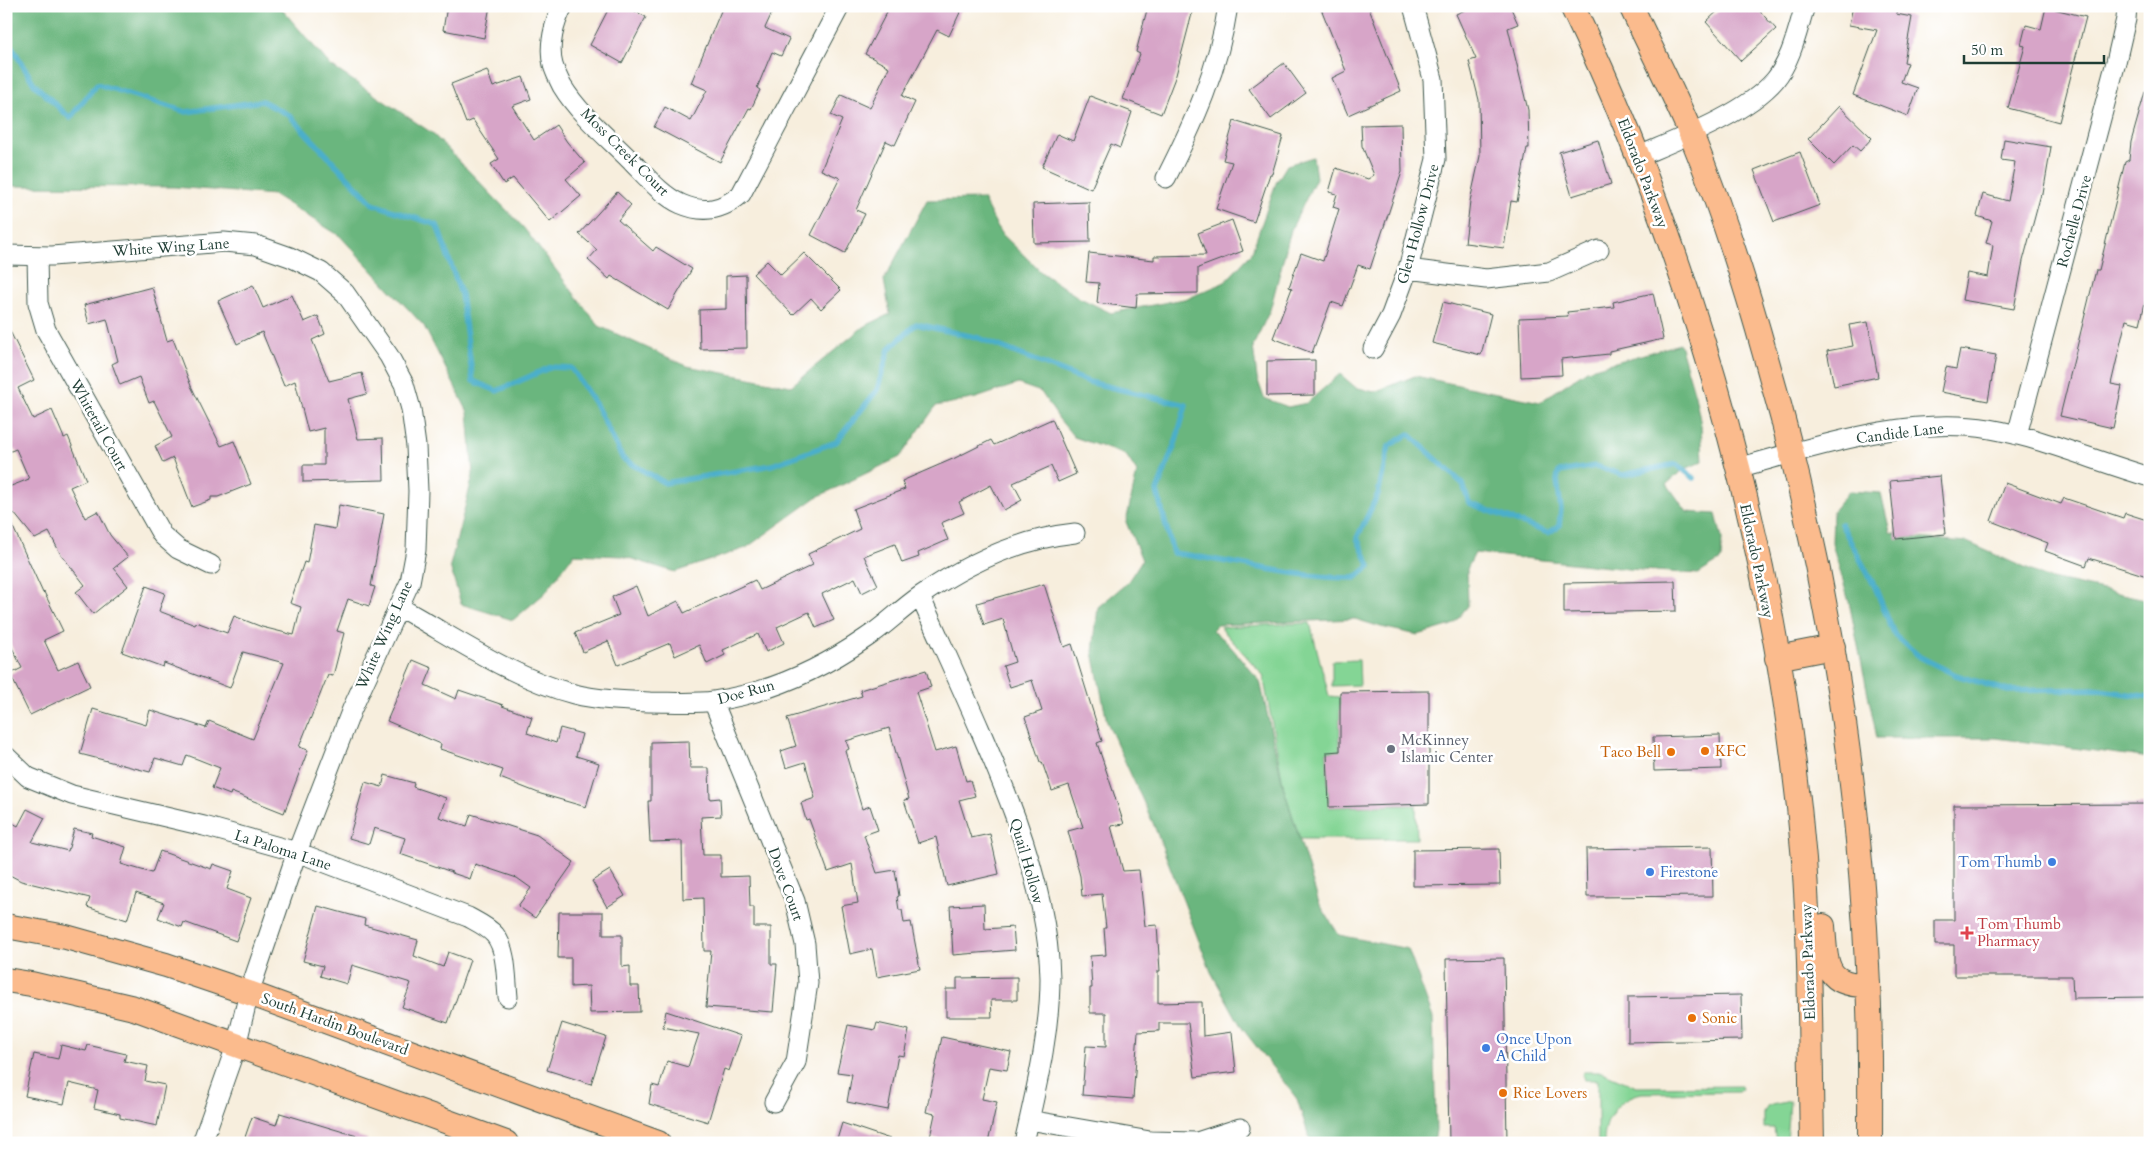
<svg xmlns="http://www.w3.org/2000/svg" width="2156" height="1149" font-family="Cardo,serif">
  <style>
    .green { fill: #84d595; stroke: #528964 }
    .forest { fill: #6bb67e; stroke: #457a59 }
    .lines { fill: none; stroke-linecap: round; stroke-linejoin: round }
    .stream { stroke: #4bafca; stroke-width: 5.5 }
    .building { fill: #d7a5c8 }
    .minor-casing { stroke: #3f584d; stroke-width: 21 }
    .major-casing { stroke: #3f584d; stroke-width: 26 }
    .minor { stroke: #fff; stroke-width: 19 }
    .major { stroke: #fbbb8d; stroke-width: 24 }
    .worship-dot { fill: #6b7280; stroke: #fff; stroke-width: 2 }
    .food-dot { fill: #e8710a; stroke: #fff; stroke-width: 2 }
    .shop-dot { fill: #3f7fe0; stroke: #fff; stroke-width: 2 }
    .health-dot { fill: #e0444e; stroke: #fff; stroke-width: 2 }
    .labels { text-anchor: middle; stroke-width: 5; stroke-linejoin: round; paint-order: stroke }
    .street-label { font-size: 15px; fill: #1f3d34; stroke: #fff }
    .worship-label { font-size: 15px; fill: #5b616d; stroke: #fff; text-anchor: start }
    .food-label { font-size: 15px; fill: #c56008; stroke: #fff; text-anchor: start }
    .shop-label { font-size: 15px; fill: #366cbe; stroke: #fff; text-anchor: start }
    .health-label { font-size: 15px; fill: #be3a42; stroke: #fff; text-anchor: start }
  </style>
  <rect width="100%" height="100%" fill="#fff"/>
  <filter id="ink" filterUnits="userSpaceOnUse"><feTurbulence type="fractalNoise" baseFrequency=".02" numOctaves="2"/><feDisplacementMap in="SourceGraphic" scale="10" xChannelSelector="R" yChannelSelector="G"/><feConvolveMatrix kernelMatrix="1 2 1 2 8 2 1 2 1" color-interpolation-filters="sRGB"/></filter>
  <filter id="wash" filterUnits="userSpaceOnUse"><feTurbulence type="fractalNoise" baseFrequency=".0096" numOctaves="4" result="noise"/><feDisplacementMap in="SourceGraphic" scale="20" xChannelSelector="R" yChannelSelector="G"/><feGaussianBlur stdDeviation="1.12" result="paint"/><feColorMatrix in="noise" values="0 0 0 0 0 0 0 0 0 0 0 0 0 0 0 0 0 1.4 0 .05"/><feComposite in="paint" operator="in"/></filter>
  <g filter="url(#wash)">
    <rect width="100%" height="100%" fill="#f7eedd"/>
    <path class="green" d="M1310,623L1329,696L1340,697V751L1327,752L1329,807L1416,805L1417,839H1300L1284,789L1263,675L1220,627Z
      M1359,660L1360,685L1332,686V661Z
      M1584,1072H1602L1637,1087L1741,1086L1742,1089L1738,1092L1642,1093C1618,1098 1604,1118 1604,1143H1598V1080H1584L1582,1074Z
      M1790,1101L1787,1143H1776L1774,1128H1764V1112L1768,1106Z"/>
    <path class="forest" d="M6,6H279L331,66L432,133L523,227L599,326L687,366L791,386L863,327L890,314L884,280L927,200L983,199L1000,232L1042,273L1078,297L1111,313L1189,298L1225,282L1251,254L1276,183L1287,165L1313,157L1316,178L1291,230L1270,310L1253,346L1257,378L1264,398L1288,407L1307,403L1340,374L1355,387L1374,392L1415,376L1540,402L1587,370L1680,344L1695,395L1701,425L1703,461L1681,471L1667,484L1687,512L1716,514L1722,538L1721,560L1698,574L1628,569L1475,553L1467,569L1468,606L1452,625L1418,635L1381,627L1355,619L1216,625L1212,631L1225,640L1260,681L1284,789L1319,903L1339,935L1408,949L1433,1018L1436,1130L1434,1143H1311L1297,1099L1242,1028L1211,972L1153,823L1107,722L1093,652L1098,607L1127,583L1142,560L1126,522L1137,472L1126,455L1074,437L1059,419L1041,392L1018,384L976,398L936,406L900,457L817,497L746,548L675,572L622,556L574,554L545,593L513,620L461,604L450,566L473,475L468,412L424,326L340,236L274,195L174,187L6,186Z
      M1849,491L1881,493L1890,532L1916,538L1967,542L2047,578L2150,600V758L1996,738H1877L1849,602L1832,543L1833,511Z"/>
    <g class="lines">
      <path class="stream" d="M6,49L12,47L34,84L70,118L97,84L186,112L262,101L289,115L373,204L437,225L461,294L473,381L497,391L551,367L571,368L596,405L623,459L665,483L772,465L836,442L877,390L889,349L916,324L979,338L1089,382L1186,405L1176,441L1157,491L1173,553C1234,561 1294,578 1355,578L1370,566L1357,538L1378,494L1389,446L1409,434L1463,484L1469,503L1548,533L1559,526L1561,509L1557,480L1559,472L1596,466L1623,475L1676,464L1694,478
        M1841,524L1875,587L1894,634L1920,657L1956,675L2008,691L2093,689L2150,697"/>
    </g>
    <g id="blocks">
      <path class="building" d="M447,6H490L484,38L443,30Z
        M610,6H625L646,17L622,63L590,45Z
        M723,6H775L765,28L789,39L781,56L772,52L757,88L760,90L751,109L749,108L720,162L654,127L665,107L691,121L707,90L691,83Z
        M890,6H963L949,36L937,30L902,96L915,102L895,145L886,141L856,210L865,214L845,253L811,235L840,178L821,170L842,120L831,115L841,95L870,108L889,67L865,54Z
        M1148,6H1194L1176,75L1161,114L1123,99L1140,54L1136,52Z
        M1320,6H1368L1401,91L1348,115L1332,78L1346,71Z
        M1474,6H1510L1518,24L1508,28L1528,110L1529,148H1527L1517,202L1511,201L1504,248L1465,243L1470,201L1480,156L1479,100L1469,61L1476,59L1456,14Z
        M1723,6H1755L1776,29L1741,61L1706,22Z
        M1853,6H1897L1896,14L1912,17L1904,62L1908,63L1901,82L1918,88L1908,116L1853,95L1877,30L1849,25Z
        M2046,7L2086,17L2059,122L2008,108L2025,46L2021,45L2026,25L2041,29Z
        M1284,63L1306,93L1271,119L1249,89Z
        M487,70L493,87L523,77L531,99L512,106L534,140L556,125L567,142L585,163L566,179L581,196L550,222L513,178L504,184L491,164L499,159L473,120L466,123L451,84Z
        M2145,92H2150V282L2140,324L2126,320L2111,384L2122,386L2113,428L2060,416L2096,270H2099L2125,162L2129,160L2131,142Z
        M1090,96L1132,112L1120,148L1111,144L1091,189L1042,167L1057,134L1073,141Z
        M1839,106L1872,138L1860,151L1853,145L1834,165L1808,139Z
        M1234,121L1283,136L1272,174H1270L1254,222L1216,209L1232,162L1223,160Z
        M1401,124L1402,172L1370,269L1358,265L1343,306L1331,302L1312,353L1273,338L1292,288L1289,287L1301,253L1323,261L1339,209L1333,207L1337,194L1329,192L1336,168L1368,179L1374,175L1362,146L1361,125Z
        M2004,139L2051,147L2043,194H2041L2023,261L2014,309L1962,300L1967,273L1988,277L1993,245L1986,243L1992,221L1977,216L1983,194L2008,201L2015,162L2001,160Z
        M1598,140L1611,184L1572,196L1559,152Z
        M1800,152L1820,205L1774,222L1754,170Z
        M617,192L631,205L618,220L653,251L656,247L692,269L668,310L611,276L609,279L588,260L597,250L579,234Z
        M1089,202L1090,242L1034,243L1033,204Z
        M1232,220L1243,251L1198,268V293L1137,294L1136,308L1097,303L1099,283L1086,282L1089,253L1154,260V256L1206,255L1198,233Z
        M804,253L841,290L821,309L811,298L793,315L753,274L767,261L781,275Z
        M746,275L747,348L700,349L699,310L726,309V276Z
        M253,285L263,308L292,295L304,322L318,316L325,334L312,340L329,381L362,373L367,394L348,399L358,439L383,438L384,480L303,482V465H324V428L308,432L295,381L284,386L262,332L237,344L218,301Z
        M152,287L167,341L173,339L191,386L221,446L234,441L251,484L218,497H211V500L192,507L173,458L163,463L155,446L172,437L154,401L149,403L139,377L120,385L112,364L118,361L107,319L89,324L84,305Z
        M1653,293L1663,339L1609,351V354L1561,359L1562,375L1521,377L1519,318L1568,316L1567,312L1614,307L1613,302Z
        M1443,302L1491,314L1481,355L1432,343Z
        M1868,322L1878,377L1834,386L1827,351L1853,346L1849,325Z
        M6,323L34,380L18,388L33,419L52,410L64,438L68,436L86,480L70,487L85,518L98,511L110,535L128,557L114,568L128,586L93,614L76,592L85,585L60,553L49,532L35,539L14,513L8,516L43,593L44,592L63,631L44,640L58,670L78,661L90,686L30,715L10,674L22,668L6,635V488L29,479L16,449L6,453Z
        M1960,349L1996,355L1988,401L1941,392L1946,367L1956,369Z
        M1315,360V395L1267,396V361Z
        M1052,419L1076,474L1058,482L1051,466L1013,483L1022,500L1004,510L991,485L959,502L964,513L941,523L948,540L918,553L919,557L902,563L895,544L864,556L878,585L862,593L855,578L822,594L834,620L816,628L809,612L777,627L784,643L766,652L758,634L723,650L725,655L707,664L699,645L675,656L670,643L618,665L608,641L583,652L575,633L619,615L612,597L636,586L648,616L678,601L684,613L755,580L760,590L813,565L808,554L860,529L853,509L905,489L902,481L955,458L991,440L994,445Z
        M1940,476L1946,534L1896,539L1890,481Z
        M2005,483L2061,504L2064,498L2123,518L2125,513L2150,521V577L2089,558L2086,566L2045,551L2048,543L1991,521Z
        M339,505L384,514L371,586L375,587L369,606L348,599L337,631L344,633L333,676L328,675L299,747L308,750L284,813L231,792L230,795L212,788L220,768L187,755L183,766L155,758L150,772L80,754L93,709L146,725L150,710L206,728L209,721L253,739L284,663L243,652L230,688L164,663L163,667L122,652L146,586L165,593L159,611L195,625L196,622L227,633L234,616L262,627L294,635L301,607L290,603L304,562L307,563L314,525L335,529Z
        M1675,581L1676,611L1564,613V583Z
        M1044,584L1064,647L1072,644L1102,741L1097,743L1124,824L1111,826L1123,871L1139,870L1145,926L1157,925L1160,971H1158V1003L1202,1002L1203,1036L1232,1032L1236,1072L1195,1077L1188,1023H1159V1031L1138,1032L1133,1099L1082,1095L1086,1046L1106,1047V1013H1090V988H1092L1090,956L1106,955L1104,928H1106L1102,894L1082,896L1080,876L1068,831L1083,827L1069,785L1052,791L1042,762H1040L1025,717L1042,711L1032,680L1010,687L1003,666L1015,662L1003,619L984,625L977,603Z
        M413,660L432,668L425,685L456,699L459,690L503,705L502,706L532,717L527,733L556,743L560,728L582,734L576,756L599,763L586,807L541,794L500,778L503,770L440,749L441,744L387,721Z
        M926,670L931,687L916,692L935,752L956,746L966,781L970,780L975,796L959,800L971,838L990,834L999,874L947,886L936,837L918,843L904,800L909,799L889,728L846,741L849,749L845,751L862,809L870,806L878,830L864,835L877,873L895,870L899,896L897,897L899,910H902L904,923L911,922L920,969L877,977L872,949L850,954L841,906L858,903L852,864L828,872L809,819L806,820L801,803L815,798L805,762L786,768L781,751L796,746L787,718L862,696L860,690Z
        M1429,691V804L1329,807L1327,752L1340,751V692Z
        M1720,735L1721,769L1654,771L1653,737Z
        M689,741L690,768H709L710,799L720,798L721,816L701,817L703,855H721V877L749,876L750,907H754V927H771V964H777L773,1012L706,1007L711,951H704L703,898L683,899L682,841L650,842L648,801H651V742Z
        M385,775L414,783L413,787L446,798L439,817L467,826L471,814L537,835L574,862L535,918L518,906L531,888L517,878L475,864L470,879L452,873V872L400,854L405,838L374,828L369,844L349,838L365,782L382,787Z
        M2150,804V997L2073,998L2072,976H1954V945H1935V920H1954V805Z
        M27,809L45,818L32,842L68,851L74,829L92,833L91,836L126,847L121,864L152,873L160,851L211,869L213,864L233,871L227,889L251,898L236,941L184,922L182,927L158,918L164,903L136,893L127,920L87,907L90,898L21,881L6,873V819L18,826Z
        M1712,847L1713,896L1587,897L1586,849Z
        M1499,849L1500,885L1413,886V850Z
        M610,870L625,896L607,907L592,881Z
        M984,904L985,929L1013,927L1015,950L953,955L950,906Z
        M318,906L365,919L364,925L418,940L414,956L443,967L448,952L470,960L448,1023L402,1007L411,983L352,965L347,984L320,976L323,966L303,961Z
        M559,912H603V935H622V967L630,966V986H639L640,1012L590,1013L589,986L571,987V958H558Z
        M1504,958L1507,1143H1449L1446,959Z
        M1017,977V1000H991L992,1017H946V989H957V978Z
        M1741,995L1742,1040L1628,1042V997Z
        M666,1011L741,1036L729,1071L724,1069L708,1122L649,1104L652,1085L659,1087L667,1061L688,1067L699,1034L663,1027Z
        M562,1023L606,1037L591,1084L547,1070Z
        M877,1023L909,1030L904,1056L898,1055L888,1110L847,1102L852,1074L837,1072L848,1025L875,1030Z
        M942,1037L1011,1052L1007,1070L989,1067L982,1099L997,1102L988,1143H957L930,1137L935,1114L926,1112Z
        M61,1045L86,1051L88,1045L126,1054L124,1061L148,1066L145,1081L165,1085L157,1126L120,1118V1114L94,1108L98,1090L69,1083L64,1104L25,1096L34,1054L58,1059Z
        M280,1113L367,1139V1143H243L252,1117L276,1125Z
        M842,1123L893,1140L892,1143H836Z"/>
    </g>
  </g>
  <g filter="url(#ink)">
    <use href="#blocks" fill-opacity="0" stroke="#3f584d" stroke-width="1"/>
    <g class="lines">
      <defs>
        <path id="minor" d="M563,6C554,23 548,46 553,65C555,72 559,80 562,86C579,114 607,137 629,159C645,175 661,195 681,204C704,214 723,210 741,194L840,6
          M1639,156C1679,139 1747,113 1775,80C1792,59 1797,31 1805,6
          M1166,178C1194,123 1219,67 1228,6
          M6,255L52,256L224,242L256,245L290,257L321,272L345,293L389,356L404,384L411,409L416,446L418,491L416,550L410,582L352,709L297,852L249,993L236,1046L202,1143
          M37,256L38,303L46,330L162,535L178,549L211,565
          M1408,269L1486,279L1549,272L1599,250
          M1373,349L1391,315L1408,269L1436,159L1433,79L1413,6
          M2017,435L2116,62L2126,19L2127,6
          M1737,468C1816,447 1908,415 1990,429C2042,438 2098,462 2150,477
          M920,596C953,670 988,743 1016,819C1034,870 1049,924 1050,978C1050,1034 1036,1089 1024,1143
          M399,607C455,638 512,678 574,694C598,700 625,701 650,702C671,702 693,704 714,701C769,693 821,669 866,638C885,626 901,609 920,596C966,564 1019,539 1075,533
          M713,701L795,901L805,944L808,983L796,1062L774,1102
          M6,756L28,777L72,795L204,826L297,852L468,917C477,922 488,927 495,935C507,950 506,978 508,997
          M1029,1120L1150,1141L1197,1142L1240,1128"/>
        <path id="major" d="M1572,6C1698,268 1780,571 1804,860C1811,954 1810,1049 1812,1143
          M1631,6C1651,49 1673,91 1691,134C1721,207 1745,282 1766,358C1825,562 1859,771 1868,984C1871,1037 1870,1090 1870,1143
          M1777,658L1833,647
          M6,926L66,937L166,965L249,993L658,1143
          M1823,926C1826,963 1824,986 1868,985
          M6,980L31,984L134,1008L506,1143"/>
      </defs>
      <use href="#minor" class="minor-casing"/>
      <use href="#major" class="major-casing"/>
      <use href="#minor" class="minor"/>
      <use href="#major" class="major"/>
    </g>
  </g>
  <circle class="worship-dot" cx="1391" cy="749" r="5"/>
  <g class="food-dot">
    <circle cx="1705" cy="751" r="5"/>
    <circle cx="1671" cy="752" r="5"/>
    <circle cx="1692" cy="1018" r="5"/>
    <circle cx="1503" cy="1093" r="5"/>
  </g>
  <g class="shop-dot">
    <circle cx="2052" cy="862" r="5"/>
    <circle cx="1650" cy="872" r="5"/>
    <circle cx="1486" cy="1048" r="5"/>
  </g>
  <path class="health-dot" d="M1964.5 925.5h5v5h5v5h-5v5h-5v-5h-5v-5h5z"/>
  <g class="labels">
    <g class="street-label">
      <text transform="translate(625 152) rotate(45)" y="5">Moss Creek Court</text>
      <text transform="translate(1643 173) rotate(69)" y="5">Eldorado Parkway</text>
      <text transform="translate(2074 221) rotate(-75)" y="5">Rochelle Drive</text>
      <text transform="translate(1418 224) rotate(-75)" y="5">Glen Hollow Drive</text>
      <text transform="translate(171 247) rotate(-4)" y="5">White Wing Lane</text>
      <text transform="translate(99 425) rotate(61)" y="5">Whitetail Court</text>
      <text transform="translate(1900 433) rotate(-7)" y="5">Candide Lane</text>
      <text transform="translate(1757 561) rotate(78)" y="5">Eldorado Parkway</text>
      <text transform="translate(384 635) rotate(-66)" y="5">White Wing Lane</text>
      <text transform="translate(746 692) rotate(-15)" y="5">Doe Run</text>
      <text transform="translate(283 850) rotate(18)" y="5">La Paloma Lane</text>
      <text transform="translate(1027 861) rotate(74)" y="5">Quail Hollow</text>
      <text transform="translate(786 884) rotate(70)" y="5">Dove Court</text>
      <text transform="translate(1808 962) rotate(-92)" y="5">Eldorado Parkway</text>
      <text transform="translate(335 1024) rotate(20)" y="5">South Hardin Boulevard</text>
    </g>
    <g class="worship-label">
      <text x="1401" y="745">McKinney<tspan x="1401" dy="17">Islamic Center</tspan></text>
    </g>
    <g class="food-label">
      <text x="1715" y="756">KFC</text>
      <text x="1661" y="757" text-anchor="end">Taco Bell</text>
      <text x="1702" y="1023">Sonic</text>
      <text x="1513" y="1098">Rice Lovers</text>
    </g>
    <g class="shop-label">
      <text x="2042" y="867" text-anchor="end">Tom Thumb</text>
      <text x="1660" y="877">Firestone</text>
      <text x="1496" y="1044">Once Upon<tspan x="1496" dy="17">A Child</tspan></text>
    </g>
    <g class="health-label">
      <text x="1977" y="929">Tom Thumb<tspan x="1977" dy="17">Pharmacy</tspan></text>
    </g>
  </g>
  <rect width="2156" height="1149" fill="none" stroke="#fff" stroke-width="25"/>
  <path d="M1964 55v8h140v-8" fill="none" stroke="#1f3d34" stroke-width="2.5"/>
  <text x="1971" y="55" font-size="15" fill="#1f3d34" stroke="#ffffff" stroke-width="4" paint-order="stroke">50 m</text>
</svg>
